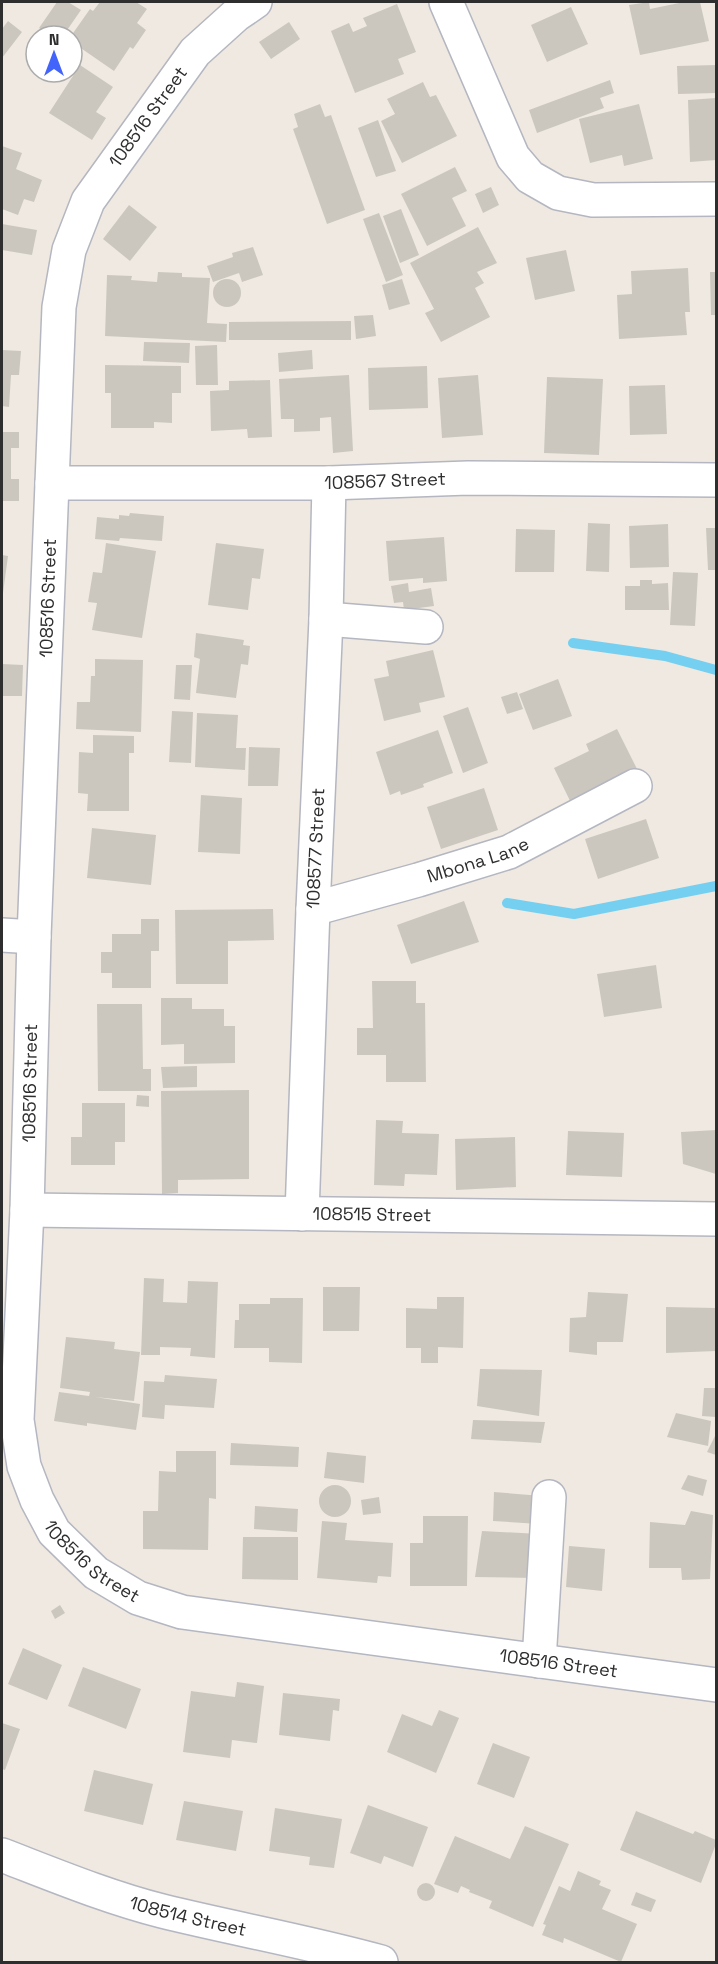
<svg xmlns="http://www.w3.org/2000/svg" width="718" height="1964" font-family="'Space Grotesk',sans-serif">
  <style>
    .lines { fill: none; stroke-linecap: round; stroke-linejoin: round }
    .stream { stroke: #75cff0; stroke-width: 10 }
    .building { fill: #cbc7bf }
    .minor-casing { stroke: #b4b7c1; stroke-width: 36 }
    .minor { stroke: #fff; stroke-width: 33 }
    .labels { text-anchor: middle; stroke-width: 4.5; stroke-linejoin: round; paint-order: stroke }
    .street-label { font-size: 18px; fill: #2e2e2e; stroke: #fff }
  </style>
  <rect width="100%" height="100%" fill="#efe9e1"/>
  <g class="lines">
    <path class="stream" d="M573,643L665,656L716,670
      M507,903L574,914L716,886"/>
  </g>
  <path class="building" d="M57,2H68L81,10L63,36H51L39,28Z
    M100,2H136L147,9L137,23L146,30L133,49L130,47L114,71L72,42L71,36L90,9L93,11Z
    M649,2L650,9L684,2H700L709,41L640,55L629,5Z
    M397,4L416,52L398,59L404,74L355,93L331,31L349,23L353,32L367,26L363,18Z
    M571,7L588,44L547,62L531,25Z
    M8,21L22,32L2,58V29Z
    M289,22L300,39L271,59L259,42Z
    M80,65L113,87L96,112L106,118L92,140L49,113Z
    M716,65V93L678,94L677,66Z
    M610,80L614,93L600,98L604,108L537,133L529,110Z
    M423,82L430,97L436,95L457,136L402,163L381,121L395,114L387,99Z
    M716,98V160L690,162L688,100Z
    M320,104L325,117L331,115L365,210L327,224L293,129L298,127L294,114Z
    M639,104L653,159L624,166L622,155L590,163L579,119Z
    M378,120L396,171L376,177L358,128Z
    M2,146L22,153L16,169L42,180L34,202L24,199L18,215L2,209Z
    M455,167L467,191L452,198L466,226L427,246L401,194Z
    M491,187L499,205L483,213L475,194Z
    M129,205L157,227L130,261L103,239Z
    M401,209L419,255L400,263L383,216Z
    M379,213L403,275L386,282L363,219Z
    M2,224L37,230L32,255L2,250Z
    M478,227L497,263L477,272L484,283L475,288L490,317L441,342L425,313L434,309L410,263Z
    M253,247L263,275L242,282L239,273L213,282L207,266L233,257L232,253Z
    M566,250L575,291L535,300L526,258Z
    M688,268L690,312H685L687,335L619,339L617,295L632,294L631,271Z
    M158,272L182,273V277L210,278L207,323L227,324L226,342L105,336L107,275L132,276L131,280L157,282Z
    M710,272H716V315H711Z
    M213 293a14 14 0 1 1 28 0a14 14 0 1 1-28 0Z
    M402,279L410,304L389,310L382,285Z
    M373,315L376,336L356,339L354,316Z
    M351,321V340H229V322Z
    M144,342L190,343L189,363L143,361Z
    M217,345L218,385H196L195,346Z
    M2,350L21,351L19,375H11L9,407L2,406Z
    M312,350L313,369L279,372L278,353Z
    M105,365L181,366V393H172V423L154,422V428H111V393H105Z
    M427,366L428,408L369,410L368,368Z
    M349,375L353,451L333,453L331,417L320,418V431L294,432V419H281L279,379Z
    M478,375L483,435L442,438L438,378Z
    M547,377L603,379L599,455L544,453Z
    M270,380L272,437L248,438L247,429L211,431L210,391L229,390V381Z
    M665,385L667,434L630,435L629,386Z
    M2,432H19V448H11V479H19V501H2Z
    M130,513L164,516L162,541L120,538L119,541L95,539L97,517L119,519V515L129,516Z
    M588,523L610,524L609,572L586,571Z
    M668,524L669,567L630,568L629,526Z
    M706,528H716V570H708Z
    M516,529L555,530L554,572H515Z
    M444,537L447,581L423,583V578L389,581L386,541Z
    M106,543L156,551L142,638L92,630L97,603L88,602L93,572L102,573Z
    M216,543L264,549L260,579L252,578L248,610L208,605Z
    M2,555L8,556L3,593H2Z
    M673,572L698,573L695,626L670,625Z
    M640,580H652V584L668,583L669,610H625V586H640Z
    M408,583L409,592L431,588L434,606L404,610L403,602L394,603L391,586Z
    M196,633L244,640L243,645L250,646L248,665L241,664L236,698L196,693L200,659L194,657Z
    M433,650L445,697L419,703L421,712L384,721L374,679L389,676L386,661Z
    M95,659L143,660L141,732L76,729L77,702H90L91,676H95Z
    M2,664L23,665L22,696H2Z
    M176,665H192L190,700L174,699Z
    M558,679L572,716L533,730L519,694Z
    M517,692L523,709L507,714L501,697Z
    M468,707L488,763L463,773L443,716Z
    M172,711L193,712L191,763L169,762Z
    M197,713L238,715L236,748H246L245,770L195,767Z
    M617,729L642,779L574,809L554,768L589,751L586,744Z
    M438,730L453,773L423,784L424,787L401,795L400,791L390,795L376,752Z
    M93,735L134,736V753H129V811H87L88,794L78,793L79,752L93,753Z
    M249,747L280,748L278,786H248Z
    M484,788L498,830L441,849L427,807Z
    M201,795L242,798L240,854L198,852Z
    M646,819L659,858L598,879L585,839Z
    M92,828L156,835L151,885L87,878Z
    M464,901L479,942L411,964L397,925Z
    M273,909L274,940L228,941V984H176L175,910Z
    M141,919H159V951H151V988H112V973H101V952H112V934H141Z
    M656,965L662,1008L604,1017L597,974Z
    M372,981H416V1003H425L426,1082H386V1055H357V1028H373Z
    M161,998H192V1009H224V1026H235V1063L184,1064V1044L161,1045Z
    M97,1004H142L143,1069H151V1091H98Z
    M197,1066V1087L163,1088L161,1067Z
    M249,1090V1179L178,1180V1193L162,1194L161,1091Z
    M137,1095L149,1096V1107L136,1106Z
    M82,1103H125V1142H115V1165H71V1137H82Z
    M376,1120L403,1121L402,1133L439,1134L437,1175L405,1174L404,1186L374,1185Z
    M716,1130V1174L683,1164L681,1132Z
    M568,1131L624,1133L622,1177L566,1175Z
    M515,1137L516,1187L456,1190L455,1139Z
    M144,1278L164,1279L163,1302L187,1303L188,1281L218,1282L215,1358L190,1356L191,1348L160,1347V1355H141Z
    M323,1287H360L359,1331H323Z
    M588,1292L628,1294L623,1342H597V1355L569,1352L570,1318L586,1317Z
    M437,1297H464L463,1348L438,1347V1363H421V1348H406V1308L437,1309Z
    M270,1298H303L302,1363L269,1362V1348H234L235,1320H239V1304H270Z
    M666,1307L716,1308V1351L666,1353Z
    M66,1337L115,1342L114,1349L140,1352L134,1401L95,1397L140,1404L136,1430L87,1423V1426L54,1421L59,1392L89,1396L90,1392L60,1388Z
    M480,1369L542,1370L539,1416L477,1406Z
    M165,1375L217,1379L214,1408L165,1405L164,1419L142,1417L144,1381L164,1382Z
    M704,1388H716V1417L702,1416Z
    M676,1413L711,1421L708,1446L667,1437Z
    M473,1420L545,1422L541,1443L471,1439Z
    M716,1434V1455L707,1452Z
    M231,1443L299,1447L298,1467L230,1465Z
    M176,1451H216V1499L209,1498L208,1550L143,1549V1511H158L159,1471L176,1472Z
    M327,1452L366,1456L364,1483L324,1478Z
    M688,1475L707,1480L703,1496L681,1489Z
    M319 1501a16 16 0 1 1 32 0a16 16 0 1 1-32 0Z
    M494,1492L542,1496L539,1524L493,1521Z
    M379,1497L381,1513L363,1515L361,1500Z
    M255,1506L298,1509L297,1532L254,1529Z
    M691,1511L713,1515L710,1579L682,1580L681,1568H649L650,1522L685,1525Z
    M423,1516H468L467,1586H410V1543H423Z
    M322,1521L347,1523L345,1540L393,1543L391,1577L378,1576L377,1583L317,1578Z
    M482,1531L539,1534L535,1578L475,1577Z
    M243,1537H298V1580L242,1579Z
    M569,1546L605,1549L602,1591L566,1587Z
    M60,1605L65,1613L55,1619L51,1611Z
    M23,1648L62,1665L47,1700L8,1684Z
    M83,1667L141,1689L126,1729L68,1706Z
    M237,1682L264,1686L257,1743L232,1740L230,1758L183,1752L191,1691L235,1697Z
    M283,1693L340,1699L339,1711L333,1710L330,1741L279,1735Z
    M439,1710L459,1718L436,1773L387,1752L402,1714L432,1726Z
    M2,1723L20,1729L5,1770L2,1769Z
    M493,1743L530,1757L514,1798L477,1784Z
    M94,1770L153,1784L143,1825L84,1811Z
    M184,1801L243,1811L236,1851L176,1840Z
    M368,1805L428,1827L413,1867L384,1856L381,1864L350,1853Z
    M275,1808L342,1819L334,1868L309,1865L310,1857L269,1851Z
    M636,1811L693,1834L695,1831L716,1840V1844L701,1883L620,1850Z
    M525,1826L569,1844L533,1927L489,1908L492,1901L469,1892L470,1890L461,1886L458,1893L434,1884L455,1836L510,1859Z
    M578,1871L601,1881L599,1885L611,1890L602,1909L637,1924L621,1962L564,1938L563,1943L542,1935L546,1925L543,1924L559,1886L570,1891Z
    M417 1892a9 9 0 1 1 18 0a9 9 0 1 1-18 0Z
    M636,1892L656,1900L651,1912L631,1905Z"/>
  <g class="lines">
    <defs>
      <g id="minor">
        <path id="s1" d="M255,2L236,15L195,52L88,201L69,250L59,307L34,937L27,1210L17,1420L24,1466L37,1500L54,1532L96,1573L138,1598L182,1612L716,1685"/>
        <path d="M446,2L513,157L530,177L558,193L593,200L716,199"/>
        <path id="s2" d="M52,483H329L468,478L716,480"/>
        <path d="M326,619L426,627"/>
        <path id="s3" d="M313,909L418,880L509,852L635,786"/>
        <path d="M2,935L34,937"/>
        <path id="s4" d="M27,1210L716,1219"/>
        <path id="s5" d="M302,1214L313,909L326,619L329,483"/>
        <path d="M539,1661L549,1497"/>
        <path id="s6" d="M2,1855C54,1875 107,1897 162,1911C235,1929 309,1942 381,1962"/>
      </g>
    </defs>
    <use href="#minor" class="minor-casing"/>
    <use href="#minor" class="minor"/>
  </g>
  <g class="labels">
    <g class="street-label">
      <text transform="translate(148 117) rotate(-54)" y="6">108516 Street</text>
      <text dy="6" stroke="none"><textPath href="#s2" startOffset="333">108567 Street</textPath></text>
      <text transform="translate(48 598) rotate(-88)" y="6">108516 Street</text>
      <text dy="6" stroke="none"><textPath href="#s5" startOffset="366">108577 Street</textPath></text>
      <text dy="6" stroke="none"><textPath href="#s3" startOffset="172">Mbona Lane</textPath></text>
      <text transform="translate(30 1083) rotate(-89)" y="6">108516 Street</text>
      <text dy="6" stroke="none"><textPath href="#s4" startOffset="345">108515 Street</textPath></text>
      <text dy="6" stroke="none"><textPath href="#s1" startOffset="1653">108516 Street</textPath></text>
      <text dy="6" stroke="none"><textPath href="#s1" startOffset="2139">108516 Street</textPath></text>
      <text dy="6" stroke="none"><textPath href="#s6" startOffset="196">108514 Street</textPath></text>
    </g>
  </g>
  <rect width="718" height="1964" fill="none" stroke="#2e2e2e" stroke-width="6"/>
  <g transform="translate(54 54)"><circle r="28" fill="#ffffff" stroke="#ababab" stroke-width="1.5"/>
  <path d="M0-4.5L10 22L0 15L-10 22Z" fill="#4264fb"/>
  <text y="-9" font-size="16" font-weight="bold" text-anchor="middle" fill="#2e2e2e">N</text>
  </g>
</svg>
